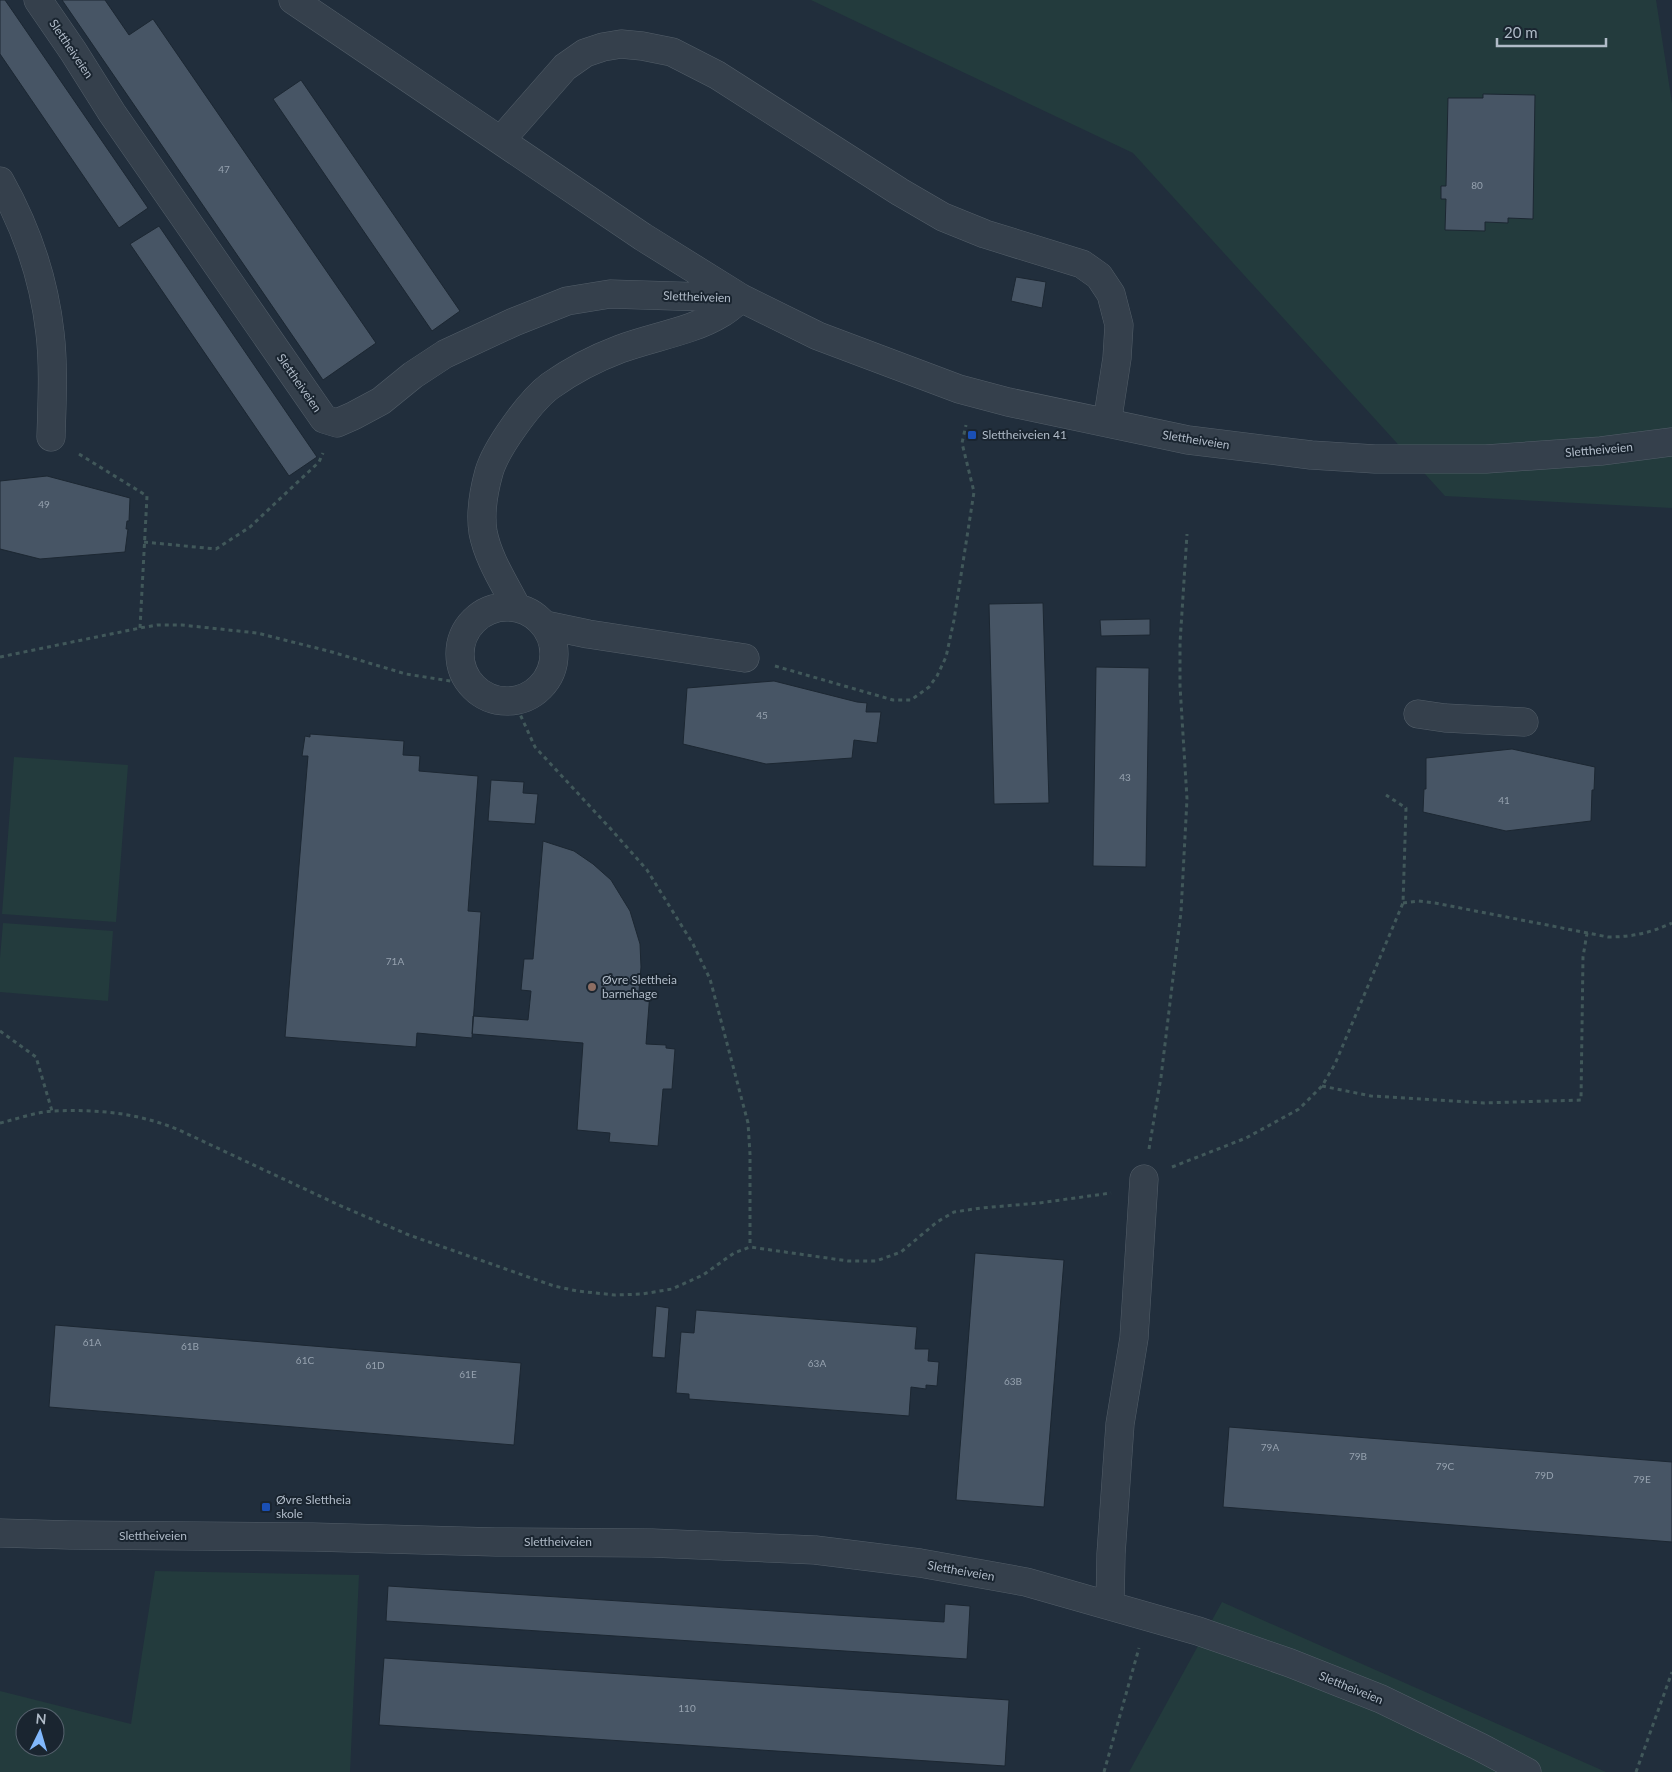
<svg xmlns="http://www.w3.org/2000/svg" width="1672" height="1772" font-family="Lato,sans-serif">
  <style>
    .green { fill: #233b3d; fill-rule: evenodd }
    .building { fill: #475565; stroke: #1c2732 }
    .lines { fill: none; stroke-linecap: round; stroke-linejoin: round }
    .minor-casing { stroke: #535e69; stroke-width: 29 }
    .path { stroke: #41585a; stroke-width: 3; stroke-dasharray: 4 4; stroke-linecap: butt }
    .minor { stroke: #35404c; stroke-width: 28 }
    .transit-dot { fill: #1a4fb4; stroke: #1a2530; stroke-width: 2 }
    .education-dot { fill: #8d6e63; stroke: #1a2530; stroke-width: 2 }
    .labels { text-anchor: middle; stroke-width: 4; stroke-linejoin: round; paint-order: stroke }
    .number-label { font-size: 10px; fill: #96a2af }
    .street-label { font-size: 12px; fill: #b0bbc8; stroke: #1a2530 }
    .poi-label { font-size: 12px; fill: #b0bbc8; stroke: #1a2530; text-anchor: start }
  </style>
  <rect width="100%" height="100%" fill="#212e3c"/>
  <path class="green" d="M811,0H1656L1672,103V508L1445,496L1133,153Z
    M14,757L128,765L116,922L2,914Z
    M3,923L113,931L108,1001L0,992V958Z
    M155,1571L359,1575L350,1772H0V1691L131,1724ZM25,1717H55V1747H25Z
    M1222,1602L1606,1772H1129Z"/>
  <path class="building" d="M0,0H5L148,208L119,228L0,54Z
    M62,0H105L129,35L153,19L376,343L323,380Z
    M301,80L460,311L432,331L273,99Z
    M1483,94L1535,95L1533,219L1508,218V223L1485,222V231L1445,230L1446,199H1441V186H1446L1448,98H1483Z
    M159,226L317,457L289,476L130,244Z
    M1016,277L1046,282L1042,308L1011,301Z
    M47,476L130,498L129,521H127L126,529H128L125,552L40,559L0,549V481Z
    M1043,603L1049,803L994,804L989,604Z
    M1150,619V635L1101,636L1100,620Z
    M1096,667L1149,668L1146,867L1093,866Z
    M774,681L857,702L867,703L866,712H881L877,743L854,740L852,758L766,764L683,744L687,688Z
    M310,734L404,741L403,755L420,756L419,771L478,776L468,911L481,912L472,1038L417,1033L416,1047L285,1037L308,756H302L305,736L310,737Z
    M1512,749L1595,767L1594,790H1592L1591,821L1506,831L1423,812L1424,789H1426V758Z
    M491,780L524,782L523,793L538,794L535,824L488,821Z
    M543,841L574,851L593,864L611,880L630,911L640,944L641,967L639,991L650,992L646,1044L666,1045V1048L675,1049L672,1089H663L658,1146L609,1142L610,1133L577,1130L583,1043L472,1034L473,1016L528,1020L531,991L521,990L524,959H533Z
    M975,1253L1064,1260L1044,1507L956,1500Z
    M656,1306L669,1308L665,1358L652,1357Z
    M696,1310L917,1327L915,1349H929L928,1361L939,1362L937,1386L926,1385V1389L911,1387L909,1416L689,1399V1394L676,1393L681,1332L694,1333Z
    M55,1325L521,1363L514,1445L49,1407Z
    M1229,1427L1672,1462V1542L1223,1507Z
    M388,1586L944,1622L945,1604L970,1606L967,1659L386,1621Z
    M384,1658L1009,1700L1005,1766L379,1725Z"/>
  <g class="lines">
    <defs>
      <path id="minor" d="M38,0L73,51L112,113L324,419L337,423L353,416L381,401L413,375L445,354L514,322L567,301L610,294L740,298
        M293,0L643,237L741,298L818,336L959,389L1008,402L1188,440L1311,455L1375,459H1486L1601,451L1672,442
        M501,140L565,67L585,53L603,47L621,44L642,46L672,52L717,75L900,192L943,217L985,234L1082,264L1099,276L1111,294L1119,325L1117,358L1107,423
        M0,181C27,229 44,279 50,333C54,367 52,403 51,437
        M460 654a47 47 0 1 1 94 0a47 47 0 1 1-94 0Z
        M517,608C505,584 488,559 483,532C480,513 484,490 489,472C496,448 530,401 550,386C571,371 596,358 620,349C652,337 692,331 720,314C728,310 735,303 741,298
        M545,625L588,634L745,658
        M1418,714L1445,718L1524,722
        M0,1533L70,1535L313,1537L496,1542L652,1543L815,1550L920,1563L1026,1582L1198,1631L1290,1663L1381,1699L1480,1747L1527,1772
        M1110,1605L1111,1554L1120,1424L1134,1338L1144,1179"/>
    </defs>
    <use href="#minor" class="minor-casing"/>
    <path class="path" d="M79,454L147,496L140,628
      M144,542L216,549L250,527L319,462L323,453
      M0,657L140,628L157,625H182L257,633L332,652L406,674L469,684
      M775,666L893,700H911L929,687L937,676L946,657L954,620L974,492L962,443L966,425
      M514,701L535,747L609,827L647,870L693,944L710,979L748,1123L750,1154V1247
      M1403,903L1418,901L1435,903L1608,937C1632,937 1650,933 1672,923
      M0,1031L36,1057L52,1111
      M1322,1086L1371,1096L1484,1103L1581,1100L1583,957L1587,933
      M0,1123C17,1119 36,1112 53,1111C98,1109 138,1113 179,1130L341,1206L409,1235L554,1286L577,1291L615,1295L642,1294L672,1289L703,1275L734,1253L750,1247L848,1261H876L901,1252L937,1222L954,1212L981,1208L1039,1203L1111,1193
      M1149,1149L1161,1077L1181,912L1187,799L1180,686V643L1187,534
      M1172,1167L1246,1138L1299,1109L1322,1086L1335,1064L1403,903L1406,808L1386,795
      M1104,1772L1139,1648
      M1636,1772L1672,1672"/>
    <use href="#minor" class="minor"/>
  </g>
  <g class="transit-dot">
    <rect x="967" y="430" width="10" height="10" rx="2.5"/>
    <rect x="261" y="1502" width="10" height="10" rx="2.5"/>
  </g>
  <circle class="education-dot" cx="592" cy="987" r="5"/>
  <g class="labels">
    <g class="number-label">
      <text x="224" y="173">47</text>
      <text x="1477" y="189">80</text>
      <text x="44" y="508">49</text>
      <text x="762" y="719">45</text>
      <text x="1125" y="781">43</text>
      <text x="1504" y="804">41</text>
      <text x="395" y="965">71A</text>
      <text x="92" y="1346">61A</text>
      <text x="190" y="1350">61B</text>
      <text x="305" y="1364">61C</text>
      <text x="817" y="1367">63A</text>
      <text x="375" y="1369">61D</text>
      <text x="468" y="1378">61E</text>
      <text x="1013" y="1385">63B</text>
      <text x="1270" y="1451">79A</text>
      <text x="1358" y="1460">79B</text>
      <text x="1445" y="1470">79C</text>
      <text x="1544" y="1479">79D</text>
      <text x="1642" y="1483">79E</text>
      <text x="687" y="1712">110</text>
    </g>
    <g class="street-label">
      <text transform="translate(71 49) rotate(56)" y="4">Slettheiveien</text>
      <text transform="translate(697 297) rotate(2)" y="4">Slettheiveien</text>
      <text transform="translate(299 383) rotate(55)" y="4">Slettheiveien</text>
      <text transform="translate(1196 440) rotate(9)" y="4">Slettheiveien</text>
      <text transform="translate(1599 450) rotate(-5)" y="4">Slettheiveien</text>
      <text x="153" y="1540">Slettheiveien</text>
      <text x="558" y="1546">Slettheiveien</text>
      <text transform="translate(961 1571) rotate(10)" y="4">Slettheiveien</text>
      <text transform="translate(1351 1688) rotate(22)" y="4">Slettheiveien</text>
    </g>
    <g class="poi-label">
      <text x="982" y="439">Slettheiveien 41</text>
      <text x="602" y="984">Øvre Slettheia<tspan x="602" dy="14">barnehage</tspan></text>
      <text x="276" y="1504">Øvre Slettheia<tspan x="276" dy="14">skole</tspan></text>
    </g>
  </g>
  <g transform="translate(40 1732) rotate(5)"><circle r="24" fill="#1a2530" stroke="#56616d"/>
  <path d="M0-4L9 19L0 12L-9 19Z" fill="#81b8fc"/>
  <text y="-8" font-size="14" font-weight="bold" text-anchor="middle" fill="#b0bbc8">N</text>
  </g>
  <path d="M1497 38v8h109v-8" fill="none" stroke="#b0bbc8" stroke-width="2.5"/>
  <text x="1504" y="38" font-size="15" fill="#b0bbc8" stroke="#1a2530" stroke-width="4" paint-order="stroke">20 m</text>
</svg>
